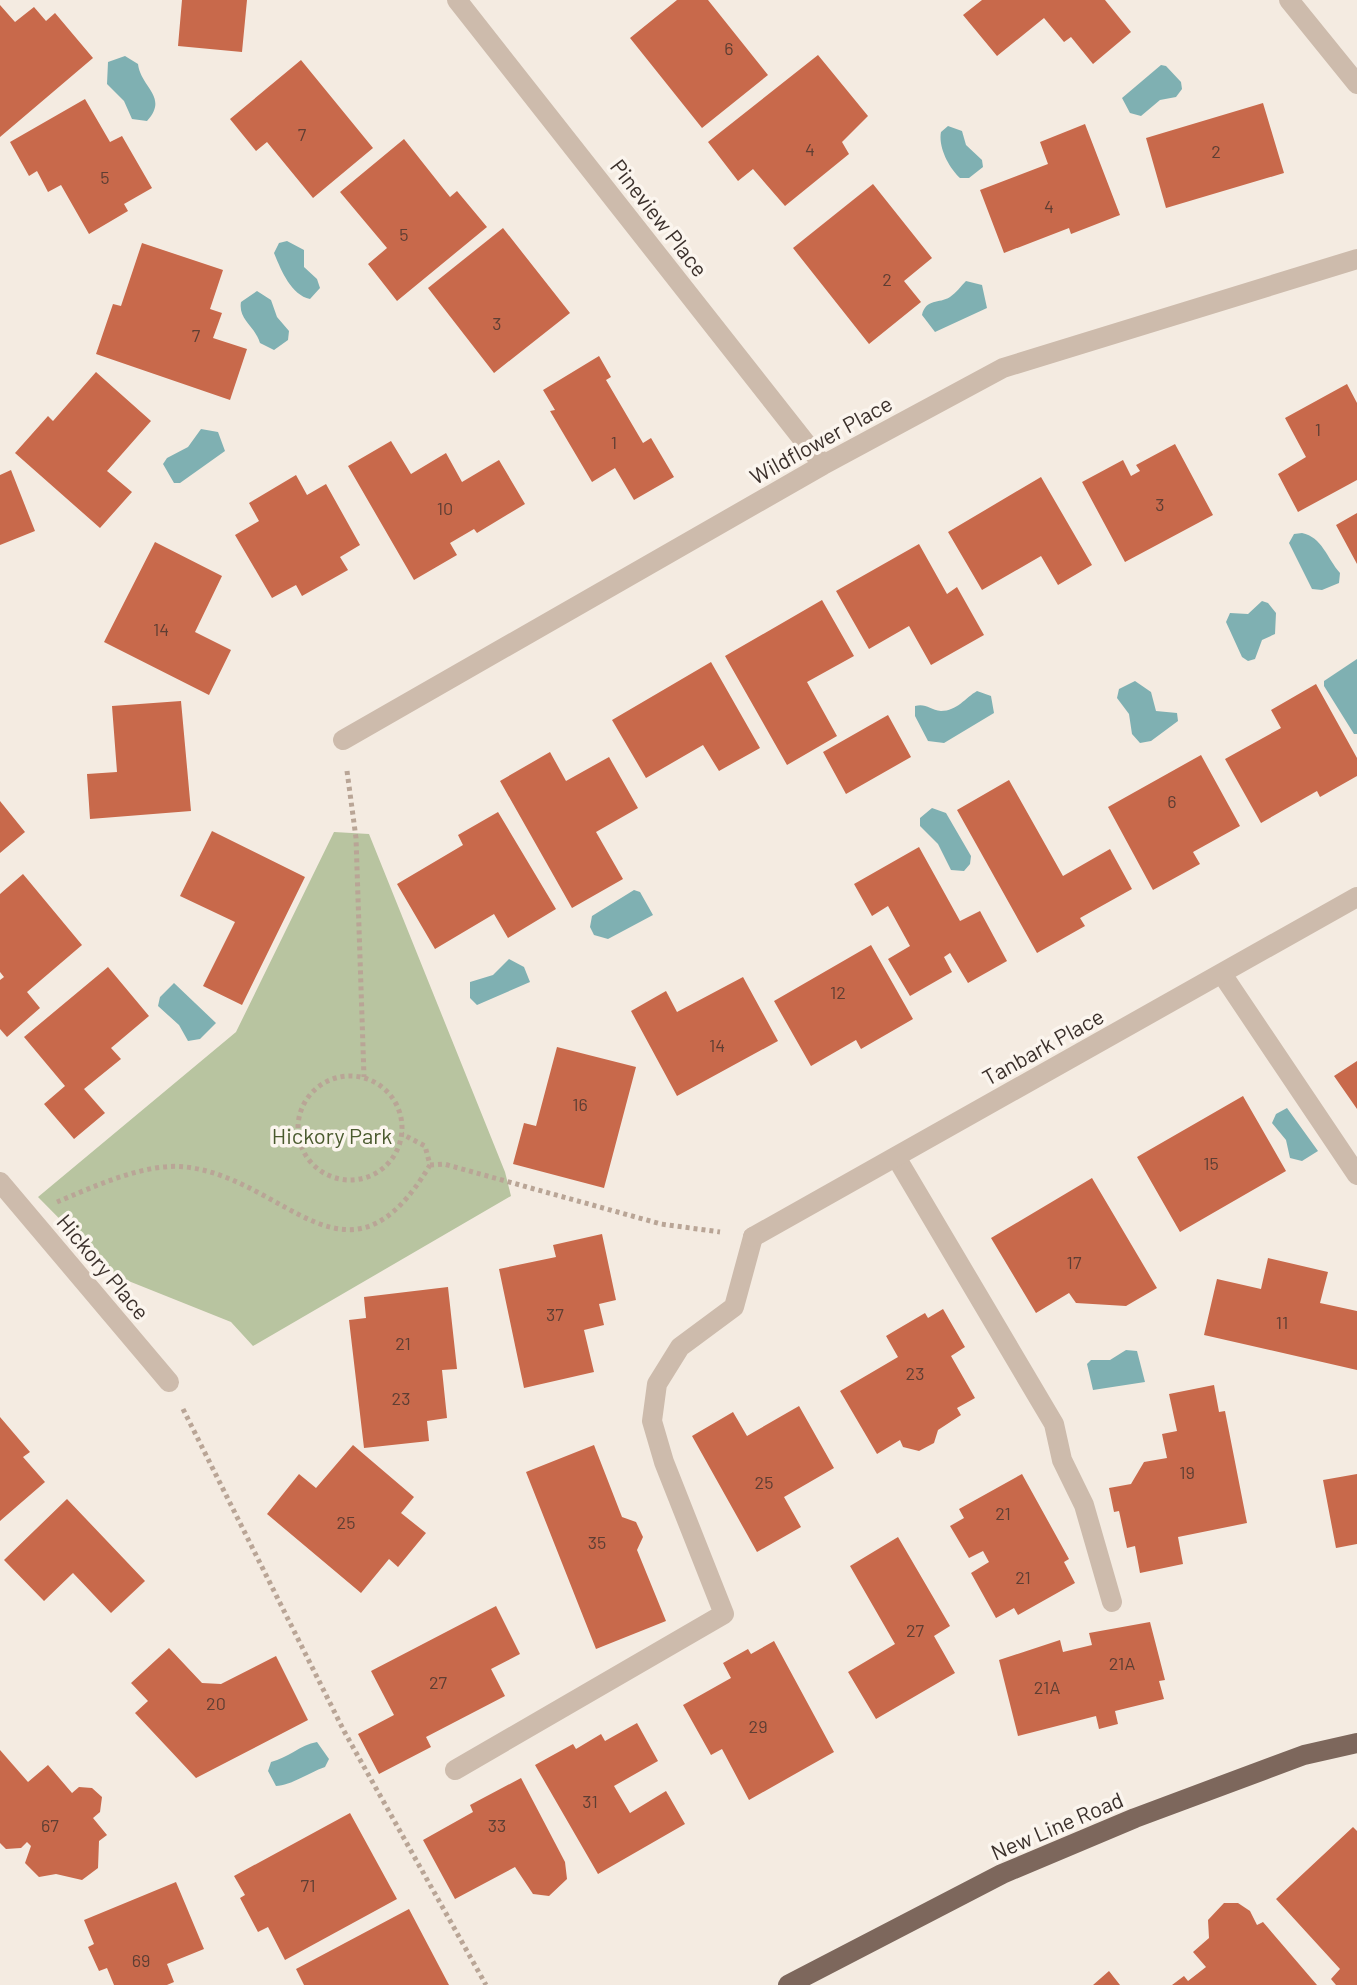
<svg xmlns="http://www.w3.org/2000/svg" width="1357" height="1985" font-family="Barlow,sans-serif">
  <style>
    .green { fill: #b8c4a0 }
    .water { fill: #7fb0b2 }
    .building { fill: #c8694b }
    .lines { fill: none; stroke-linecap: round; stroke-linejoin: round }
    .path { stroke: #b9a596; stroke-width: 5; stroke-dasharray: 4 4; stroke-linecap: butt }
    .lane { stroke: #cdbbac; stroke-width: 20 }
    .street { stroke: #cdbbac; stroke-width: 20 }
    .primary { stroke: #7d675c; stroke-width: 20 }
    .labels { text-anchor: middle; stroke-width: 7; stroke-linejoin: round; paint-order: stroke }
    .number-label { font-size: 18px; fill: #5e3e33 }
    .street-label { font-size: 22px; fill: #3b302b; stroke: #fbf5ee }
    .park-label { font-size: 22px; fill: #4a5a2e; stroke: #fbf5ee }
  </style>
  <rect width="100%" height="100%" fill="#f4ebe1"/>
  <path class="green" d="M334,832L369,834L505,1172L511,1196L253,1346L231,1322L116,1276L38,1197L236,1032Z"/>
  <path class="water" d="M125,56L138,64C141,88 169,97 147,121L132,119L124,101L107,84L108,62Z
    M1161,65L1166,66L1181,82L1182,89L1176,97L1160,100L1141,116L1130,113L1122,98Z
    M948,126L962,131L966,145L982,160L983,167L969,178H960C949,168 938,147 941,132Z
    M287,241L304,250V267L317,279L320,288L310,299C291,295 281,270 274,253L279,243Z
    M966,281L982,285L987,308L935,332L922,315C926,298 939,304 950,297C956,293 961,286 966,281Z
    M257,291L271,300L277,317L289,331L288,340L274,350L260,343C255,326 238,320 241,302Z
    M201,429L218,432L225,451L180,483H174L163,464L167,458L188,447Z
    M1302,533C1322,537 1327,558 1340,573L1339,583L1322,590L1312,589L1289,543L1294,534Z
    M1262,601L1268,603L1276,613L1275,634L1262,640L1255,659L1248,661L1242,657L1226,622L1230,613L1248,614Z
    M1357,659V734H1354L1324,686V681Z
    M1135,681L1151,692L1156,711L1177,713L1178,721L1151,741L1140,743L1132,734L1129,714L1117,698L1119,689Z
    M977,691L991,696L994,713L944,743L928,741L915,716V706C926,703 930,710 941,711C957,711 965,698 977,691Z
    M932,808L946,813L971,856L970,864L964,871L951,870L938,844L920,826V818Z
    M634,890L640,892L653,915L608,939L594,935L590,927L592,916Z
    M509,959L524,967L530,982L477,1005L470,998V982L493,975Z
    M174,983L216,1023L200,1039L188,1041L179,1025L158,1006L160,997Z
    M1287,1108L1318,1151L1302,1161L1290,1158L1286,1140L1272,1123L1276,1114Z
    M1126,1350L1137,1351L1145,1382L1093,1390L1087,1364L1091,1360H1110Z
    M317,1742L329,1759L325,1767C310,1772 290,1786 276,1786L268,1771L271,1762C288,1758 300,1745 317,1742Z"/>
  <path class="building" d="M182,0H247L242,52L178,46Z
    M677,0H708L768,75L702,128L630,38Z
    M982,0H1105L1131,32L1093,64L1071,37L1064,42L1044,18L997,56L963,15Z
    M0,5L15,22L34,7L46,21L55,13L93,58L0,137Z
    M818,55L868,116L842,142L849,154L785,206L753,169L738,181L708,142Z
    M301,60L373,148L313,198L267,142L256,151L230,119Z
    M85,99L110,142L122,136L152,188L124,204L128,211L89,234L61,185L48,192L37,171L29,176L10,142Z
    M1263,103L1284,173L1166,208L1146,138Z
    M1085,124L1120,215L1071,234L1069,228L1004,253L980,190L1048,164L1040,142Z
    M404,139L450,197L457,191L487,227L397,301L368,264L387,248L340,192Z
    M873,184L932,258L904,281L921,302L869,344L793,248Z
    M503,228L570,313L494,373L428,288Z
    M142,243L223,270L210,309L222,313L213,338L247,349L230,400L96,354L113,304L121,306Z
    M599,356L611,377L606,380L643,443L651,438L674,477L634,500L615,468L592,482L550,411L555,410L543,390Z
    M96,372L151,421L107,471L132,492L100,528L15,453L48,416L53,421Z
    M1347,384L1357,403V480L1298,512L1278,474L1306,457L1285,418Z
    M391,441L411,474L446,453L462,482L499,460L525,504L477,533L474,529L450,543L457,555L414,580L348,466Z
    M1175,444L1213,515L1125,562L1082,482L1123,460L1131,476L1140,471L1136,465Z
    M11,470L35,531L0,545V475Z
    M296,475L307,495L326,484L360,545L340,557L348,570L302,596L296,585L272,598L235,535L259,521L249,503Z
    M1041,477L1092,565L1058,585L1041,556L982,590L948,532Z
    M1357,513V564L1336,525Z
    M155,542L222,576L195,632L231,650L209,695L104,642Z
    M919,544L947,594L957,587L984,635L931,665L909,626L869,649L836,591Z
    M822,600L854,656L807,682L837,736L787,765L725,656Z
    M711,662L760,748L719,771L703,745L646,778L612,720Z
    M1316,684L1357,758V776L1320,797L1317,791L1261,823L1225,759L1281,728L1271,710Z
    M181,701L191,811L90,819L87,774L117,772L112,706Z
    M888,715L911,757L846,794L823,752Z
    M550,752L566,781L609,757L638,808L596,832L623,879L572,908L500,781Z
    M1201,755L1240,826L1193,852L1200,864L1153,890L1108,807Z
    M1009,780L1063,876L1110,849L1132,889L1080,918L1085,926L1037,953L957,810Z
    M0,801L25,832L0,853Z
    M498,812L556,909L508,938L494,914L435,949L397,884L463,845L458,835Z
    M212,831L305,877L242,1005L203,986L235,922L180,896Z
    M919,847L960,921L980,911L1007,961L968,983L950,953L944,957L952,972L910,996L888,959L910,946L888,906L872,916L854,884Z
    M23,874L82,945L27,992L40,1008L7,1037L0,1029V980L4,977L0,972V894Z
    M871,945L913,1019L861,1049L856,1040L811,1066L774,1001Z
    M108,967L149,1016L111,1048L121,1059L84,1089L105,1113L74,1139L44,1104L65,1086L24,1037Z
    M743,977L778,1041L677,1096L631,1011L666,991L677,1012Z
    M557,1047L636,1067L604,1188L513,1164L524,1123L536,1126Z
    M1357,1061V1109L1334,1076Z
    M1243,1096L1286,1171L1180,1232L1137,1157Z
    M1092,1178L1157,1288L1126,1306L1076,1303L1069,1293L1036,1313L991,1238Z
    M602,1234L616,1300L599,1304L604,1325L584,1330L594,1372L524,1388L499,1269L556,1257L553,1245Z
    M1268,1258L1328,1272L1320,1303L1357,1311V1370L1204,1335L1217,1279L1261,1289Z
    M448,1287L457,1369L442,1370L447,1418L427,1421L429,1441L364,1448L349,1320L366,1318L364,1297Z
    M943,1309L965,1347L951,1356L975,1398L957,1408L961,1415L938,1430L934,1443L919,1451L903,1447L900,1440L877,1454L840,1391L898,1357L886,1336L925,1313L928,1318Z
    M1214,1385L1219,1412L1225,1411L1247,1523L1178,1537L1183,1564L1140,1573L1135,1546L1127,1548L1119,1511L1114,1512L1109,1488L1131,1484L1144,1462L1167,1458L1162,1434L1177,1431L1169,1394Z
    M799,1406L834,1468L784,1497L801,1527L757,1552L692,1436L733,1412L747,1436Z
    M0,1417L30,1452L23,1457L45,1482L0,1521Z
    M353,1445L414,1497L401,1513L426,1533L398,1567L389,1559L361,1593L267,1514L299,1474L316,1488Z
    M594,1445L622,1517L636,1522L643,1537L637,1550L666,1621L596,1649L526,1472Z
    M1022,1474L1069,1559L1064,1562L1075,1583L1018,1615L1014,1608L996,1618L971,1573L989,1562L983,1551L969,1558L950,1526L964,1518L959,1509Z
    M1357,1474V1544L1336,1548L1323,1480Z
    M67,1499L145,1581L111,1613L73,1573L44,1601L4,1560Z
    M898,1537L950,1626L934,1636L955,1673L876,1719L848,1672L895,1644L850,1566Z
    M496,1606L520,1654L491,1669L505,1696L426,1737L431,1747L379,1774L358,1734L394,1715L371,1671Z
    M1150,1622L1165,1680L1159,1681L1164,1699L1115,1711L1118,1724L1099,1729L1096,1716L1018,1736L999,1660L1060,1640L1063,1652L1092,1645L1089,1633Z
    M774,1641L834,1752L749,1800L722,1749L711,1755L683,1705L731,1678L723,1663L748,1649L751,1654Z
    M169,1648L202,1683L221,1684L276,1656L308,1720L196,1778L135,1713L148,1701L131,1683Z
    M637,1723L658,1761L614,1786L630,1813L666,1791L685,1824L598,1874L535,1765L573,1744L576,1749L601,1734L605,1741Z
    M0,1750L28,1782L48,1765L72,1793L79,1787L92,1788L102,1797L100,1812L93,1818L107,1835L99,1841L98,1868L82,1880L56,1874L39,1877L25,1863L31,1846L27,1842L21,1848L6,1849L0,1843Z
    M521,1778L565,1862L567,1879L549,1896L533,1894L515,1867L455,1899L423,1840L473,1812L470,1805Z
    M350,1813L397,1899L285,1960L268,1927L258,1932L240,1898L245,1895L234,1876Z
    M1353,1827L1357,1831V1985H1336L1331,1979L1340,1969L1276,1899Z
    M176,1882L204,1949L167,1964L174,1982L167,1985H114L107,1968L99,1971L88,1947L94,1944L84,1920Z
    M1224,1903H1238L1250,1911L1257,1925L1263,1922L1317,1985H1172L1184,1976L1188,1981L1206,1967L1193,1952L1209,1938L1208,1920Z
    M409,1909L449,1985H304L296,1969Z
    M1109,1971L1120,1985H1093Z"/>
  <g class="lines">
    <path class="path" d="M347,771L356,838L364,1077
      M298 1128a52 52 0 1 1 104 0a52 52 0 1 1-104 0Z
      M430,1165L444,1164L661,1224L720,1232
      M57,1202C93,1187 146,1162 186,1167C288,1179 348,1303 430,1165L425,1146L402,1134
      M183,1409L344,1731L486,1985"/>
    <path class="lane" d="M1222,974L1357,1175
      M896,1157L1054,1424L1062,1460L1084,1505L1112,1602
      M455,1770L724,1614L664,1462L652,1421L657,1384L680,1347L734,1307L753,1237"/>
    <path class="street" d="M457,0L823,465
      M1289,0L1357,84
      M343,740L823,465L1003,368L1357,259
      M0,1182L169,1382
      M753,1237L1357,897"/>
    <path class="primary" d="M788,1985L1002,1874L1135,1818L1304,1755L1357,1743"/>
  </g>
  <g class="labels">
    <g class="number-label">
      <text x="729" y="55">6</text>
      <text x="302" y="141">7</text>
      <text x="810" y="156">4</text>
      <text x="1216" y="158">2</text>
      <text x="105" y="184">5</text>
      <text x="1049" y="213">4</text>
      <text x="404" y="241">5</text>
      <text x="887" y="286">2</text>
      <text x="497" y="330">3</text>
      <text x="196" y="342">7</text>
      <text x="1318" y="436">1</text>
      <text x="614" y="449">1</text>
      <text x="1160" y="511">3</text>
      <text x="445" y="515">10</text>
      <text x="161" y="636">14</text>
      <text x="1172" y="808">6</text>
      <text x="838" y="999">12</text>
      <text x="717" y="1052">14</text>
      <text x="580" y="1111">16</text>
      <text x="1211" y="1170">15</text>
      <text x="1074" y="1269">17</text>
      <text x="555" y="1321">37</text>
      <text x="1282" y="1329">11</text>
      <text x="403" y="1350">21</text>
      <text x="915" y="1380">23</text>
      <text x="401" y="1405">23</text>
      <text x="1187" y="1479">19</text>
      <text x="764" y="1489">25</text>
      <text x="1003" y="1520">21</text>
      <text x="346" y="1529">25</text>
      <text x="597" y="1549">35</text>
      <text x="1023" y="1584">21</text>
      <text x="915" y="1637">27</text>
      <text x="1122" y="1670">21A</text>
      <text x="438" y="1689">27</text>
      <text x="1047" y="1694">21A</text>
      <text x="216" y="1710">20</text>
      <text x="758" y="1733">29</text>
      <text x="590" y="1808">31</text>
      <text x="50" y="1832">67</text>
      <text x="497" y="1832">33</text>
      <text x="308" y="1892">71</text>
      <text x="141" y="1967">69</text>
    </g>
    <g class="street-label">
      <text transform="translate(659 218) rotate(52)" y="8">Pineview Place</text>
      <text transform="translate(821 440) rotate(-29)" y="8">Wildflower Place</text>
      <text transform="translate(1043 1047) rotate(-29)" y="8">Tanbark Place</text>
      <text transform="translate(103 1267) rotate(50)" y="8">Hickory Place</text>
      <text transform="translate(1057 1826) rotate(-23)" y="8">New Line Road</text>
    </g>
    <g class="park-label">
      <text x="332" y="1144">Hickory Park</text>
    </g>
  </g>
</svg>
